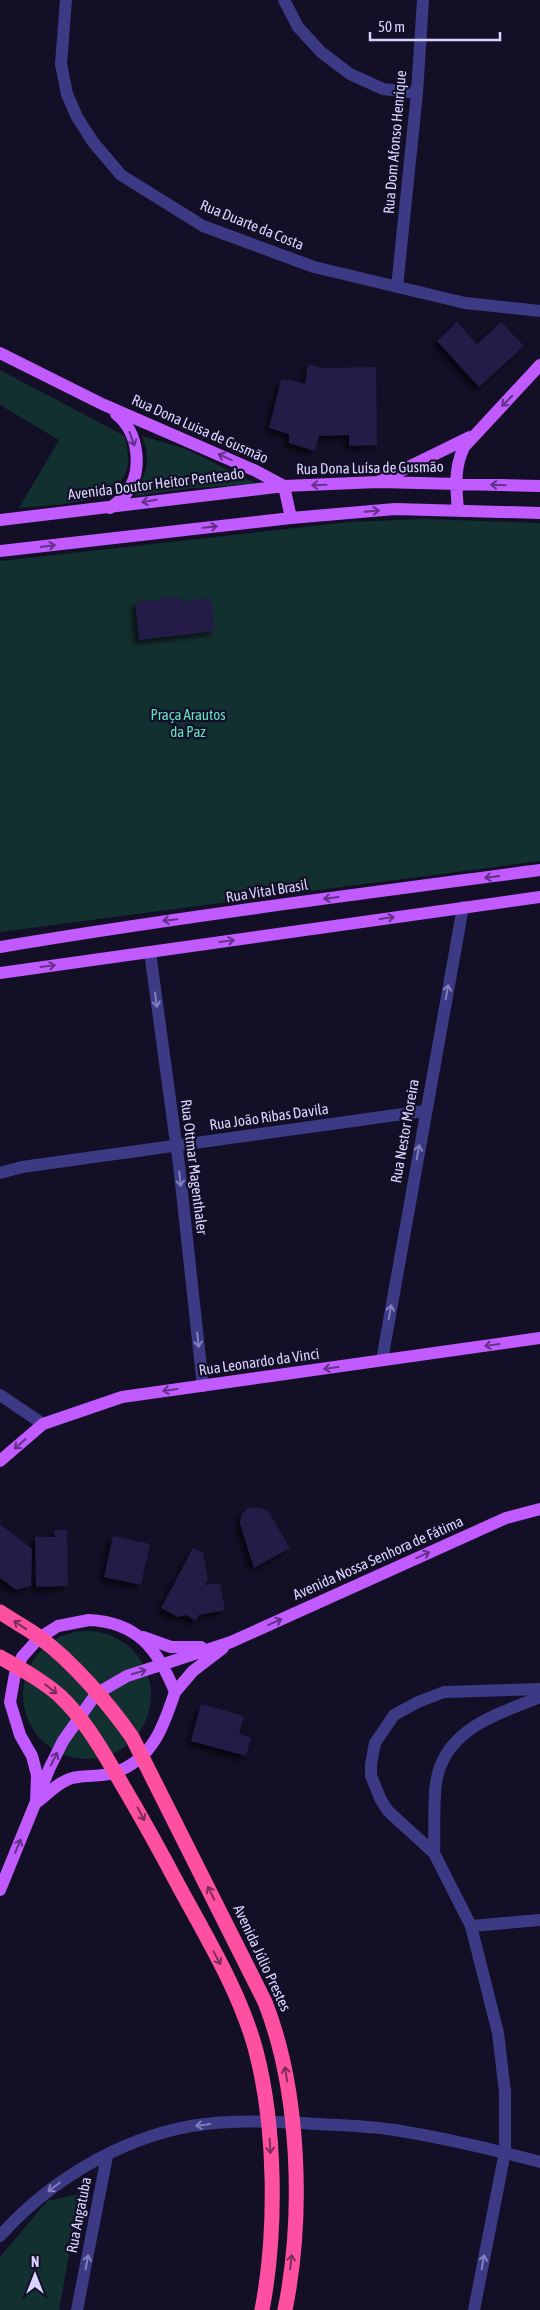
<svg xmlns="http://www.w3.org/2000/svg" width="540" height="2310" font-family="'Asap Condensed',sans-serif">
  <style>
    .green { fill: #12302f }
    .building { fill: #241b47; filter: url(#shadow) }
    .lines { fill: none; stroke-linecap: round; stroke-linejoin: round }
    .minor { stroke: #3d3a85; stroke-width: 12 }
    .major { stroke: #c25bff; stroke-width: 12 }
    .highway { stroke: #ff4fa3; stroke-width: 15 }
    .oneway { stroke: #623188 }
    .oneway2 { stroke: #837fbc }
    .oneway3 { stroke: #7d2c5e }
    .labels { text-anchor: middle; stroke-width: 4.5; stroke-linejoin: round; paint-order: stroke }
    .street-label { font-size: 15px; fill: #d9d4ff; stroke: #130f26 }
    .park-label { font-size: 15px; fill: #5fe0c0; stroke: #130f26 }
  </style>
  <defs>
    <filter id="shadow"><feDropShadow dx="-4.5" dy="4.5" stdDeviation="2.5" flood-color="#0009"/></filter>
  </defs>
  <rect width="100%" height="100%" fill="#130f26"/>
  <path class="green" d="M0,370L125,436C126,445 129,455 128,463C124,507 51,504 19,508L59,440L0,405Z
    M142,436L186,449L257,484L194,488L135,496C146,470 152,463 142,436Z
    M426,519L540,523V861L0,932V561L349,522Z
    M23 1695a64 64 0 1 1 128 0a64 64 0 1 1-128 0Z
    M80,2194L59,2310H0V2257L47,2201Z"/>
  <path class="building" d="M457,322L477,344L501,322L524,346L479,387L437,341Z
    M308,364L322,368L376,367L377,445L349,446V435L319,436L315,451L289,443V434L269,428L281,380H291L305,384Z
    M181,597V601L211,598L215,631L139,640L135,602Z
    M248,1508H260L268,1511L290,1548L254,1568L240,1524L241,1515Z
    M0,1524L32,1549L31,1586L16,1590L0,1578Z
    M54,1530H67L68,1586L36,1587L35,1537H55Z
    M113,1536L150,1544L141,1585L104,1577Z
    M193,1548L203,1552L208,1580L205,1585L220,1583L225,1610L199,1615L196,1621L186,1615L178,1617L161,1608Z
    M201,1704L244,1716L239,1734L251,1738L246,1756L191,1741Z"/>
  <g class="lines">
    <path class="minor" d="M66,0L61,64L67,94L77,117L93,142L121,175L203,226L314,267L465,303L540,311
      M284,0L298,27L321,52L350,74L383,89L417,93
      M397,287L417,93L423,0
      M150,952L179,1165L203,1386
      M0,1173L22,1167L425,1111
      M382,1360L463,907
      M0,1395L43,1424
      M434,1853C435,1830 433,1806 436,1783C444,1729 496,1715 540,1697
      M471,1926L540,1920
      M0,2236C49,2181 119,2139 191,2126C227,2120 264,2121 301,2123C332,2125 364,2125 395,2130C444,2138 492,2149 540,2162
      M77,2310L107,2156
      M474,2310L505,2152V2092L498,2033L471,1926L434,1853L388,1811L381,1800L371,1776V1764L375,1743L394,1715L418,1702L444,1692L540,1689"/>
    <path class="major" d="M0,353L102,404L256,471L284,486
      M380,481L470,437
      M284,486L291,518
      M110,508C115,504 121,500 125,495C144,472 139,432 116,414
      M458,510C456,487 454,468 464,447L540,365
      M0,520L284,486L378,482L540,486
      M0,551L291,518L395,509L540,513
      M0,947C179,917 360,894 540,870
      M0,973L540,897
      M0,1461L43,1424L122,1397L540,1338
      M89,1620C138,1622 158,1650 175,1692C164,1725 153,1759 116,1772C103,1777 91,1775 78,1777C62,1778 48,1794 36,1803L37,1775L32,1756L20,1735L10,1702L15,1674L22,1657L39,1638L58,1626Z
      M143,1637L171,1647H201
      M175,1692L193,1671L223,1648
      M0,1890L50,1767L63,1741L96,1694L127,1676L231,1642L506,1518L540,1509"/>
    <path class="highway" d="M0,1612C13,1621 27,1628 39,1637C72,1661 109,1704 132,1737L265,2002C300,2091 304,2216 285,2310
      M0,1657C21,1669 42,1680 60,1696C82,1717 98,1743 113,1769C135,1806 156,1843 176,1881C205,1935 240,1991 256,2051C276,2128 277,2232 262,2310"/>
  </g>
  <defs><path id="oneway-shaft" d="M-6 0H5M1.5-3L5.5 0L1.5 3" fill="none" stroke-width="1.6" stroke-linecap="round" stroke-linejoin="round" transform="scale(1.25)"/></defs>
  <g class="oneway">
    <use href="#oneway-shaft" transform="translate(507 401) rotate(135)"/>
    <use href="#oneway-shaft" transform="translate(132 439) rotate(70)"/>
    <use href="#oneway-shaft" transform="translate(225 457) rotate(-156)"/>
    <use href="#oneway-shaft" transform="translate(319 485) rotate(178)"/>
    <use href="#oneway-shaft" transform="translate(498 485) rotate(-178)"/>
    <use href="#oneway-shaft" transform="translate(149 501) rotate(171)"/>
    <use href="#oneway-shaft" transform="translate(372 511) rotate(-5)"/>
    <use href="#oneway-shaft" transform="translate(210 527) rotate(-6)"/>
    <use href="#oneway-shaft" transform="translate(48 546) rotate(-7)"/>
    <use href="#oneway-shaft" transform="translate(492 877) rotate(173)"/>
    <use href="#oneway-shaft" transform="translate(331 898) rotate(173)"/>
    <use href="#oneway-shaft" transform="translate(387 918) rotate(-8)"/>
    <use href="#oneway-shaft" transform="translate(170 920) rotate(174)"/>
    <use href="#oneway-shaft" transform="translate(227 941) rotate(-8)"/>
    <use href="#oneway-shaft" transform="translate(48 966) rotate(-8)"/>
    <use href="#oneway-shaft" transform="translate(492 1345) rotate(172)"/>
    <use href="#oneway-shaft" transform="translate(331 1368) rotate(172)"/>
    <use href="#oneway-shaft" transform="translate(170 1390) rotate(172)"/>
    <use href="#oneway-shaft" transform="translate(20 1444) rotate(139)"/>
    <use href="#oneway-shaft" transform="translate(423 1555) rotate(-24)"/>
    <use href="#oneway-shaft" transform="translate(275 1622) rotate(-24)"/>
    <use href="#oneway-shaft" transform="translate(139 1672) rotate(-17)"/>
    <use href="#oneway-shaft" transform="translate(54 1759) rotate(-63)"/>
    <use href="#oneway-shaft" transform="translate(18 1846) rotate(-67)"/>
  </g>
  <g class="oneway2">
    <use href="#oneway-shaft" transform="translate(447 992) rotate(-80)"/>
    <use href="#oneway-shaft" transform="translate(156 1000) rotate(82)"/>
    <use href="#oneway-shaft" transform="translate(418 1152) rotate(-80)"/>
    <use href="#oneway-shaft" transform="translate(180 1179) rotate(84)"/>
    <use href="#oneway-shaft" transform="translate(390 1312) rotate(-80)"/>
    <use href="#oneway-shaft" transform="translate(198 1340) rotate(84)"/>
    <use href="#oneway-shaft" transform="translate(203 2125) rotate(172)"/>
    <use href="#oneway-shaft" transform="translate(54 2187) rotate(143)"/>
    <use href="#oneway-shaft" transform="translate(87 2262) rotate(-79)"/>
    <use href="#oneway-shaft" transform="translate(483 2262) rotate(-79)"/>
  </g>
  <g class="oneway3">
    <use href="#oneway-shaft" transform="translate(20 1625) rotate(-147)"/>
    <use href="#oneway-shaft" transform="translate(51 1689) rotate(39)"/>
    <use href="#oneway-shaft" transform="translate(141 1814) rotate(62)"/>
    <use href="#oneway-shaft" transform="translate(211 1893) rotate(-117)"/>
    <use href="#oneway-shaft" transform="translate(217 1958) rotate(62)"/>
    <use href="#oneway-shaft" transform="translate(286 2074) rotate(-99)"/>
    <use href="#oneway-shaft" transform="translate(270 2146) rotate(87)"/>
    <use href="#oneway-shaft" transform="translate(291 2262) rotate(-83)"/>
  </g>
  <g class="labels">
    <g class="street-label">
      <text transform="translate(395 142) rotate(-85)" y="5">Rua Dom Afonso Henrique</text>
      <text transform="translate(252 225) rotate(22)" y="5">Rua Duarte da Costa</text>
      <text transform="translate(200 429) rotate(24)" y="5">Rua Dona Luisa de Gusmão</text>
      <text transform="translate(370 468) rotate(-1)" y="5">Rua Dona Luísa de Gusmão</text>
      <text transform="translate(156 484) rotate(-7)" y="5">Avenida Doutor Heitor Penteado</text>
      <text transform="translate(267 891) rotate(-9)" y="5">Rua Vital Brasil</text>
      <text transform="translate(269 1117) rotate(-8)" y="5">Rua João Ribas Davila</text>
      <text transform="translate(405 1131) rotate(-80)" y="5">Rua Nestor Moreira</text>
      <text transform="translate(194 1167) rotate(83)" y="5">Rua Ottmar Magenthaler</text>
      <text transform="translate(259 1362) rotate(-8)" y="5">Rua Leonardo da Vinci</text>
      <text transform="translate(378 1558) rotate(-24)" y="5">Avenida Nossa Senhora de Fátima</text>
      <text transform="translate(262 1958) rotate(65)" y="5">Avenida Júlio Prestes</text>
      <text transform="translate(79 2215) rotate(-79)" y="5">Rua Angatuba</text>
    </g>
    <g class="park-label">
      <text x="188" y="720">Praça Arautos<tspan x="188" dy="17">da Paz</tspan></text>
    </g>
  </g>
  <g transform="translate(35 2275)" stroke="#130f26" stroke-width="4" paint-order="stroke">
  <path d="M0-4L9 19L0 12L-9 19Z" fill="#d9d4ff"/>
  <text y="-8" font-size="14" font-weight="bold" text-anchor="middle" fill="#d9d4ff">N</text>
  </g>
  <path d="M370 32v8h130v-8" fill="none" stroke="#d9d4ff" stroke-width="2.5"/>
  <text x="378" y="32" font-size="15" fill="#d9d4ff" stroke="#130f26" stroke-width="4" paint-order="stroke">50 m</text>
</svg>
